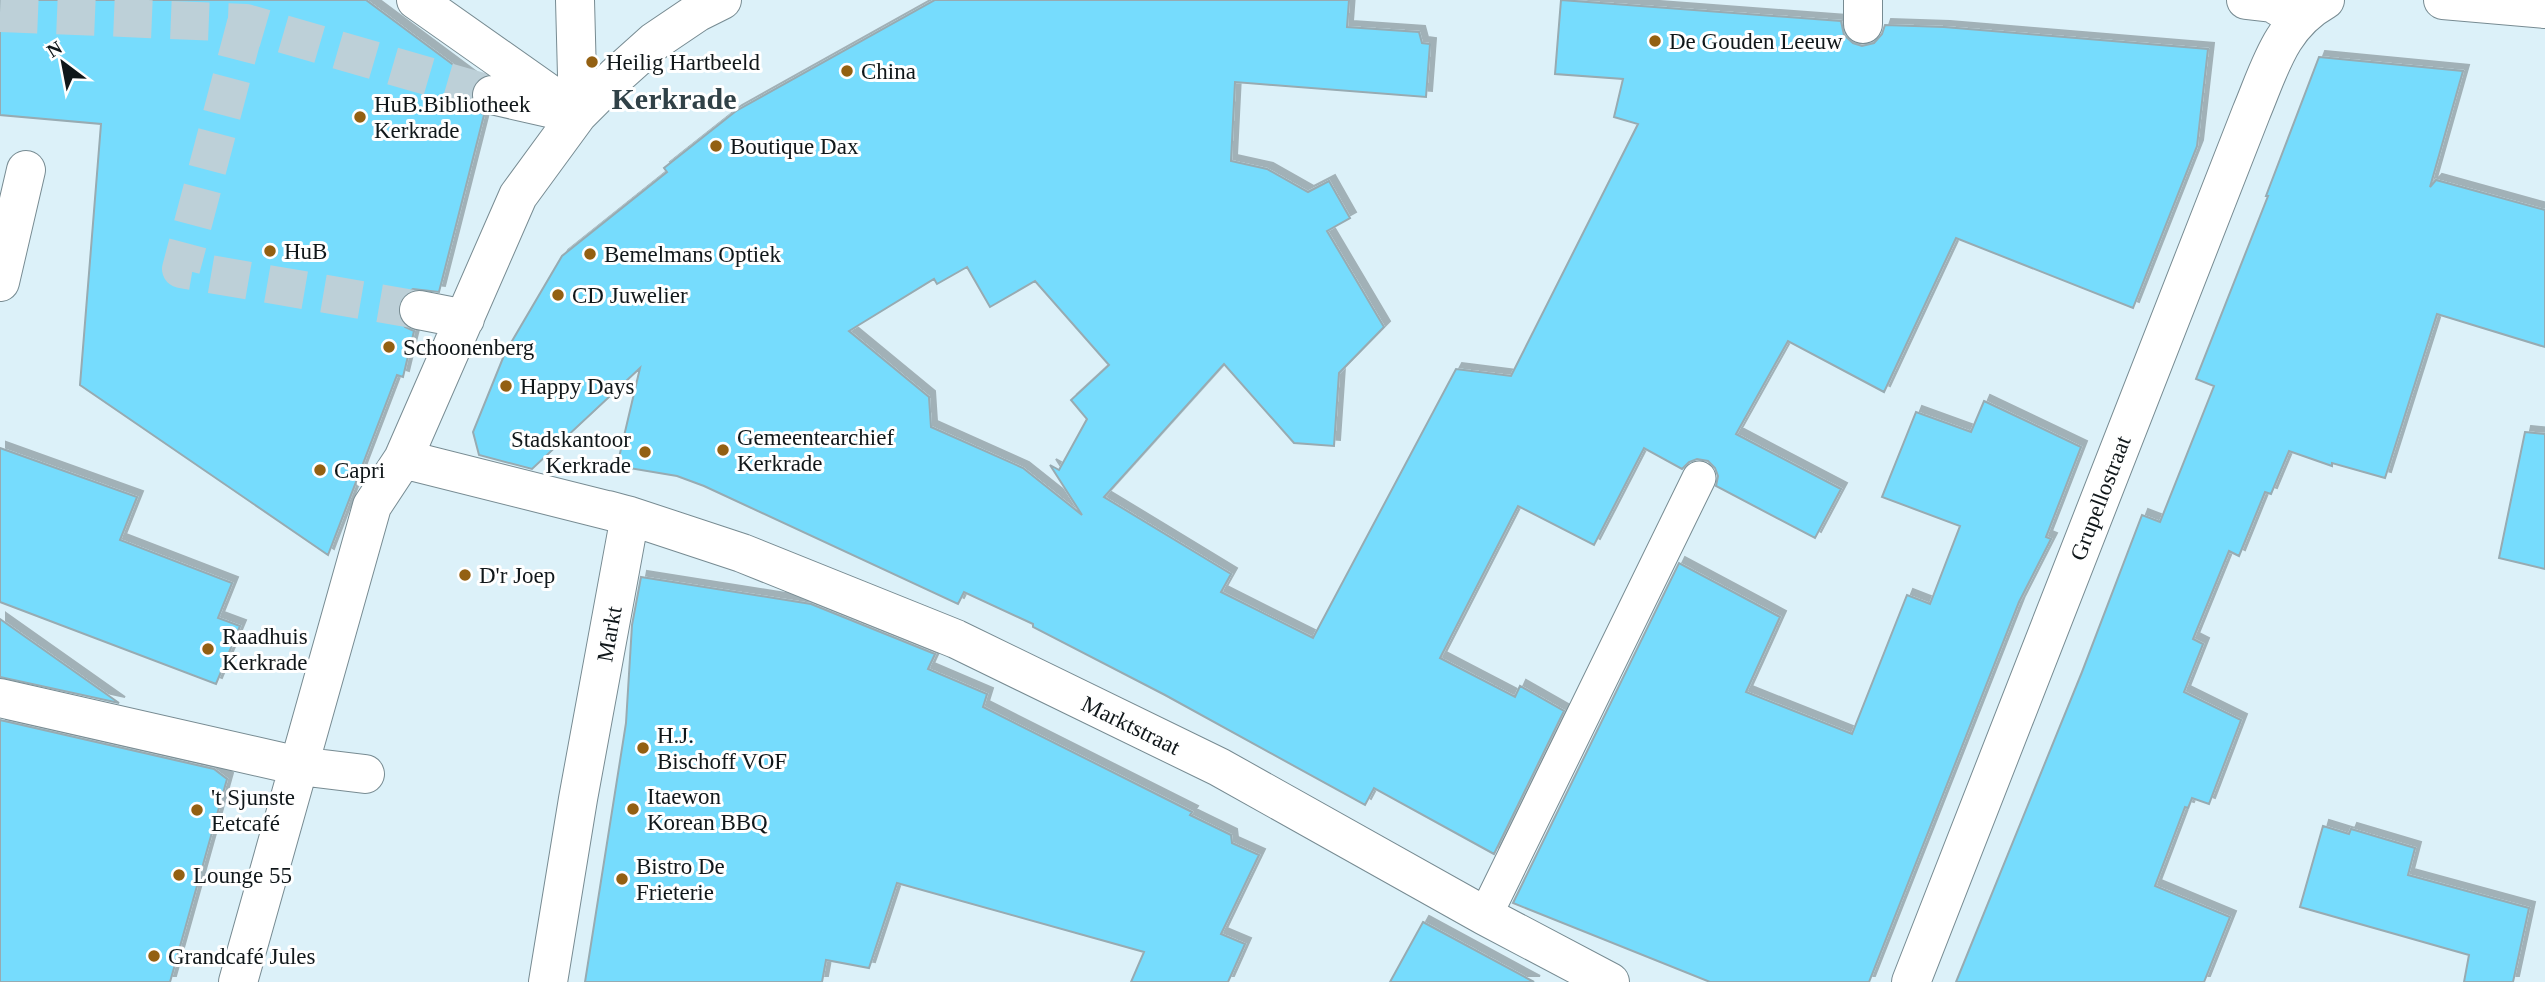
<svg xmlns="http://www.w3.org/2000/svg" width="2545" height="982" font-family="Georgia,serif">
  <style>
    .building { fill: #76dcfd; stroke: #97abb2; stroke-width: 2; fill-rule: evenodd; filter: url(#shadow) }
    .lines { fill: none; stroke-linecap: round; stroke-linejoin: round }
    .street-tunnel { stroke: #bdd0d8; stroke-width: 38; stroke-dasharray: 38 19; stroke-linecap: butt }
    .lane-casing { stroke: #778b92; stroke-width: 35 }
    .street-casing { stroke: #778b92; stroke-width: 40 }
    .secondary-casing { stroke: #778b92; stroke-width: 40 }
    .lane { stroke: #fff; stroke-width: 33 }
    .street { stroke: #fff; stroke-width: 38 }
    .secondary { stroke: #fff; stroke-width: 38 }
    .poi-dot { fill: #936012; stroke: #fff; stroke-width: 2.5 }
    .labels { text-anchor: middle; stroke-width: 6; stroke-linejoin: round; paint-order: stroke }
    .poi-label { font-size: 23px; fill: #10171a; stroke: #fff; text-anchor: start }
    .street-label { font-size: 23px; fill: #10171a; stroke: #fff }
    .district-label { font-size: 30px; font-weight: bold; fill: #304147; stroke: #fff }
  </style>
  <defs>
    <filter id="shadow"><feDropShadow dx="6" dy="-6" stdDeviation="0" flood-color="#0004"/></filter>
  </defs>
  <rect width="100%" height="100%" fill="#dcf1f9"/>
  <path class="building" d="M0,0H366L475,81L471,91V101L477,110L484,115L439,292L413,289L403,295L398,305L399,318L405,327L414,331L403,377L397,375L328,555L80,385L101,124L0,115Z
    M935,0H1349L1347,27L1419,32L1422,43L1430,44L1426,97L1235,82L1231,161L1267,169L1308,192L1329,181L1350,218L1327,231L1384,327L1339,373L1334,446L1294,443L1224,364L1104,497L1231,574L1221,592L1313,638L1456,369L1511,376L1638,124L1614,117L1623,79L1555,74L1561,0L1841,21L1844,35L1853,43L1862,46L1874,43L1882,34L1885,25L1944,27L2208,49L2197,146L2133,308L1956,238L1884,392L1788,341L1736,434L1841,489L1815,538L1716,486L1718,476L1715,468L1708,461L1697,459L1689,462L1682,469L1644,448L1594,545L1518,506L1440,658L1515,697L1520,686L1564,711L1494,854L1374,788L1365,805L1165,695L1033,627V624L964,592L958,604L704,486L677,476L617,466L640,368L532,469L479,455L473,432L505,353L562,256L667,172L664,168L736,111ZM967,267L990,307L1035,281L1109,365L1071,400L1087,419L1059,470L1050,465L1082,515L1023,468L931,427L929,397L849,331L934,279L937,284Z
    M2319,57L2463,71L2430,187L2436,180L2545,210V347L2437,314L2385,478L2332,463V466L2289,451L2271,494L2265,492L2239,556L2229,551L2193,639L2203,644L2184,692L2241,720L2209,804L2192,798L2188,808L2185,807L2155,886L2230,917L2204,982H1956L2082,672L2142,515L2160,522L2214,386L2196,379L2268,196H2266Z
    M1984,401L2081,447L2046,537L2051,539L2019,602L1869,982H1710L1513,903L1679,563L1780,617L1746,692L1852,734L1907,595L1930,604L1960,526L1882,497L1916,412L1971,432Z
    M2525,432L2545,434V569L2499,558Z
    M0,448L137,497L120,540L232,583L218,618L240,626L216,684L0,602Z
    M641,577L811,604L935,654L928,669L987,694L983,707L1192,812L1190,815L1231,835L1232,843L1259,855L1221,934L1245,944L1228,982H1131L1144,952L897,883L869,968L826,960L822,982H585L626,723L632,625Z
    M0,619L119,703L0,677Z
    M0,720L214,769L227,779L170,982H0Z
    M2323,826L2349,834L2351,829L2415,848L2408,875L2529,908L2513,982H2464L2469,955L2300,907Z
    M1423,922L1534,982H1390Z"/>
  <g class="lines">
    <path class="street-tunnel" d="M0,13L246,23L492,95
      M246,23L181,269L419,310"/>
    <defs>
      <path id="lane" d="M1485,916L1699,478"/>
      <path id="street" d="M416,0L578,114
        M575,0L578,114
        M722,0L698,12L655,41L616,76L578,114L518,196L403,459L630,516L742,553L956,639L1219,767L1485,916L1610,982
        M1863,0V24
        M2246,0L2272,3L2298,18
        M492,95L562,111
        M0,282L26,170
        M419,310L465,319
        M0,698L299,766L365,774
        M238,982L372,506L403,459L427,465
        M548,982L578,799L630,516L608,510"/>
      <path id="secondary" d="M2443,0L2545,9
        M1911,982L2251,113C2270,68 2280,25 2325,0"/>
    </defs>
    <use href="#lane" class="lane-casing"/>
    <use href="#street" class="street-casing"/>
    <use href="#secondary" class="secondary-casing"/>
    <use href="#lane" class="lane"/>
    <use href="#street" class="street"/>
    <use href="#secondary" class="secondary"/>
  </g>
  <g class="poi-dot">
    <circle cx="1655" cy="41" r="7"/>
    <circle cx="592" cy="62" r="7"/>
    <circle cx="847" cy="71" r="7"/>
    <circle cx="360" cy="117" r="7"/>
    <circle cx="716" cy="146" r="7"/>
    <circle cx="270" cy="251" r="7"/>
    <circle cx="590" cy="254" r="7"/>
    <circle cx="558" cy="295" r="7"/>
    <circle cx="389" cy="347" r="7"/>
    <circle cx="506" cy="386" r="7"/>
    <circle cx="723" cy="450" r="7"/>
    <circle cx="645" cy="452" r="7"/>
    <circle cx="320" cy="470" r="7"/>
    <circle cx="465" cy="575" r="7"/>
    <circle cx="208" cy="649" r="7"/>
    <circle cx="643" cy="748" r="7"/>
    <circle cx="633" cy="809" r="7"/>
    <circle cx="197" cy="810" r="7"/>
    <circle cx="179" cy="875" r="7"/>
    <circle cx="622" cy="879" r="7"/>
    <circle cx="154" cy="956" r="7"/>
  </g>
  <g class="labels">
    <g class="poi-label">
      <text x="1669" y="49">De Gouden Leeuw</text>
      <text x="606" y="70">Heilig Hartbeeld</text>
      <text x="861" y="79">China</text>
      <text x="374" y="112">HuB.Bibliotheek<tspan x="374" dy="26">Kerkrade</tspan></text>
      <text x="730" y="154">Boutique Dax</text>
      <text x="284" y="259">HuB</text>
      <text x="604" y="262">Bemelmans Optiek</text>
      <text x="572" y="303">CD Juwelier</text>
      <text x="403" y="355">Schoonenberg</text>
      <text x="520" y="394">Happy Days</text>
      <text x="737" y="445">Gemeentearchief<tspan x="737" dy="26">Kerkrade</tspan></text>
      <text x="631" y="447" text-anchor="end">Stadskantoor<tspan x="631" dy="26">Kerkrade</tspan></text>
      <text x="334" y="478">Capri</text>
      <text x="479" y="583">D'r Joep</text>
      <text x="222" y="644">Raadhuis<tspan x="222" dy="26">Kerkrade</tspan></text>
      <text x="657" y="743">H.J.<tspan x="657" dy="26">Bischoff VOF</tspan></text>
      <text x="647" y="804">Itaewon<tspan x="647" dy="26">Korean BBQ</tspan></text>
      <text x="211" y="805">'t Sjunste<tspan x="211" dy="26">Eetcafé</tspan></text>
      <text x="636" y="874">Bistro De<tspan x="636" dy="26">Frieterie</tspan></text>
      <text x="193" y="883">Lounge 55</text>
      <text x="168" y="964">Grandcafé Jules</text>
    </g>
    <g class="street-label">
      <text transform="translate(2100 498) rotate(-69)" y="8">Grupellostraat</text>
      <text transform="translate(609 634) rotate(-80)" y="8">Markt</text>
      <text transform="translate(1131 725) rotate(26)" y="8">Marktstraat</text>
    </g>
    <g class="district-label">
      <text x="674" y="109">Kerkrade</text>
    </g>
  </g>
  <g transform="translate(63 63) rotate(328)" stroke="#ffffff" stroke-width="5" paint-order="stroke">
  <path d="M0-5L12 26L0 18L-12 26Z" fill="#10171a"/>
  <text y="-10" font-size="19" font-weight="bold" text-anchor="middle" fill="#10171a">N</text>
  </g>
</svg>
